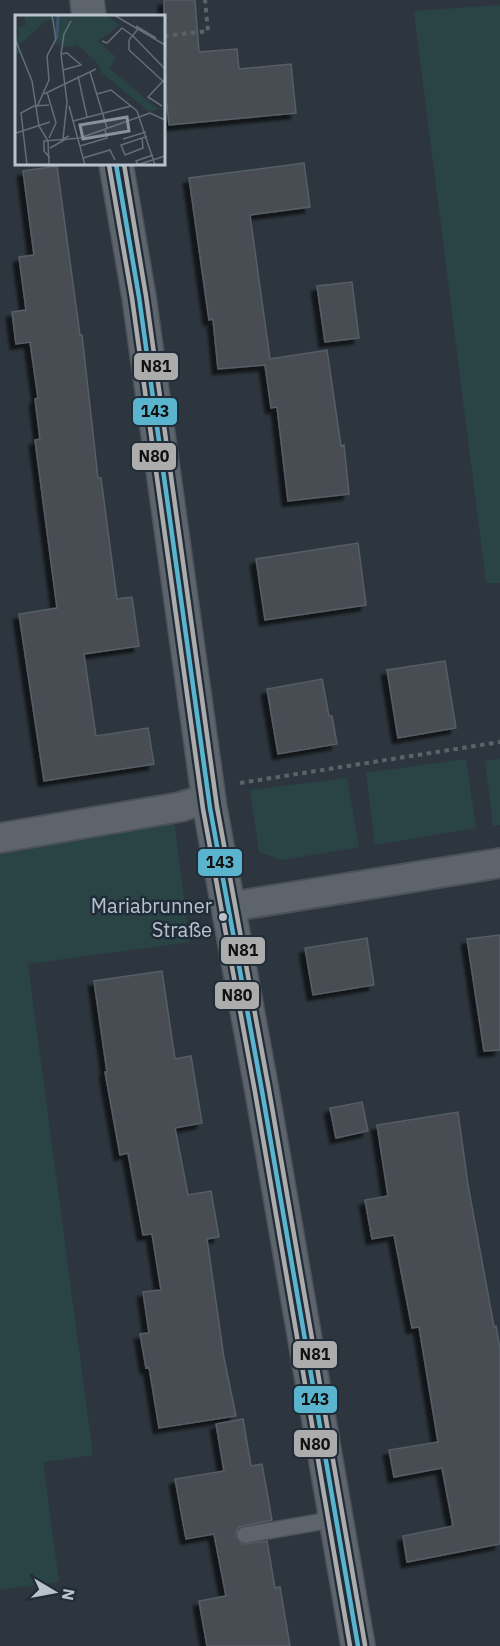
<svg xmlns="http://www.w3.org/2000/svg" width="500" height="1646" font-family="'IBM Plex Sans',sans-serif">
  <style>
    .green { fill: #2a4344 }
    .building { fill: #464d53; stroke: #565e65; stroke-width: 1.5; filter: url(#shadow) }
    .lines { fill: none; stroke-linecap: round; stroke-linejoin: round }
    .service-casing { stroke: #4c5258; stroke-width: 18 }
    .minor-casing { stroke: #4c5258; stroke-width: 32 }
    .tertiary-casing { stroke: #4c5258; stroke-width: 36 }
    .path { stroke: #5c6368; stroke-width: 4; stroke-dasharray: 4.5 4.5; stroke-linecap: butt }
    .service { stroke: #5e646b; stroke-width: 15 }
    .minor { stroke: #5e646b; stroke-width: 28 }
    .tertiary { stroke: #5e646b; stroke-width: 33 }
    .bus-1-casing { stroke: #202d39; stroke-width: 9 }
    .bus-2-casing { stroke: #202d39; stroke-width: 9 }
    .bus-3-casing { stroke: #202d39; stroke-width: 9 }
    .bus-1 { stroke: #5ab4ce; stroke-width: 4.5 }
    .bus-2 { stroke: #acacac; stroke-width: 4.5 }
    .bus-3 { stroke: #acacac; stroke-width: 4.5 }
    .bus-dot { fill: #b9c3cd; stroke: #202d39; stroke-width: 2 }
    .labels { text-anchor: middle; stroke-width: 5; stroke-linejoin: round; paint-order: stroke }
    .bus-label { font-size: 20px; fill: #b9c3cd; stroke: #202d39; text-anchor: end }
    .inset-river { fill: none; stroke: #3c5469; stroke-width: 3 }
    .inset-road { fill: none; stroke: #656e77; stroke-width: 1.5 }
    .view { fill: #88929b; fill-opacity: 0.15; stroke: #88929b; stroke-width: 3 }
    .inset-edge { fill: none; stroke: #b9c3cd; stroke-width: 3 }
    .line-badge { stroke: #202d39; stroke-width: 2 }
    .pale-badge-label { font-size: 16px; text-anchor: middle; font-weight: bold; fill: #111 }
  </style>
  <defs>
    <filter id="shadow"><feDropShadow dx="-5.5" dy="5.5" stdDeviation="1.5" flood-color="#0009"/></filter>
  </defs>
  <rect width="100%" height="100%" fill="#2d363e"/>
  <path class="green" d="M500,5V583H486L414,11Z
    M466,759L476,828L375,845L366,773Z
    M500,759V825L493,826L485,761Z
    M347,778L359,847L282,860L259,852L250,790Z
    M174,822L190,942L28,964L93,1455L43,1462L59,1582L0,1590V845Z"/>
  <path class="building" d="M164,0H195L199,52L237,49L239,69L291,64L296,113L169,125L167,104H164Z
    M304,163L310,207L250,215L270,359L327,350L341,446L344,445L349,494L288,501L277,407L271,408L265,365L218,369L213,319L209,320L189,178Z
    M57,166L80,335H82L98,478H101L117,599L132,597L139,646L84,654L96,736L148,728L154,764L44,781L19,614L57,608L35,440L40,439L35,399L38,398L30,342L16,344L12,312L26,310L19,257L34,255L23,171Z
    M352,282L359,338L325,342L317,286Z
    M358,543L366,605L265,620L256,559Z
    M445,661L456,728L398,738L387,670Z
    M322,679L329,716H332L337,744L278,754L267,689Z
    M500,935V1050L484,1051L467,939Z
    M367,938L374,985L313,995L305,948Z
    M162,971L175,1059L191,1056L202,1123L175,1128L188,1195L211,1191L219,1237L207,1239L224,1358L236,1416L159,1428L149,1367L146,1368L140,1334L149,1333L143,1292L161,1290L152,1234L143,1235L128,1153L120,1155L105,1072H107L94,981Z
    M362,1102L368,1131L336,1138L330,1108Z
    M458,1112L468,1185L494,1327L496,1326L500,1349V1544L407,1562L403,1536L453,1526L442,1468L394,1477L389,1450L438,1442L419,1327L412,1328L394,1235L372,1239L365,1200L388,1196L377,1125Z
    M243,1419L251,1466L262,1464L272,1520L239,1527L236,1532V1537L242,1544L267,1541L275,1588L280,1587L290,1646H207L199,1601L226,1596L214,1534L186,1539L175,1479L224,1471L216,1424Z"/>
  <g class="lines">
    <defs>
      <path id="service" d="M245,1535L336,1519"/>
      <path id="minor" d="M0,838L180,807L208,798
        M229,907L500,863"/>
      <path id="tertiary" d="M87,0L89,16
        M116,164L139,297L210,808L262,1091L358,1646"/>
    </defs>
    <use href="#service" class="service-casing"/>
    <use href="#minor" class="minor-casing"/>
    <use href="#tertiary" class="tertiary-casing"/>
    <path class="path" d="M164,36L208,31L205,0
      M240,783L500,742"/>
    <use href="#service" class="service"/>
    <use href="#minor" class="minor"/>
    <use href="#tertiary" class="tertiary"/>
    <defs>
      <path id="bus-1" d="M116,164L139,297L210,808L262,1091L358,1646"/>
      <path id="bus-2" d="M109,165L132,298L203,809L255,1092L350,1646"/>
      <path id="bus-3" d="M124,164L146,296L217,807L269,1090L365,1645"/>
    </defs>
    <use href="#bus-1" class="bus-1-casing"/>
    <use href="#bus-2" class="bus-2-casing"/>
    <use href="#bus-3" class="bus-3-casing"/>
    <use href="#bus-1" class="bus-1"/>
    <use href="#bus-2" class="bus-2"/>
    <use href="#bus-3" class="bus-3"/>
  </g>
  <circle class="bus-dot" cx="223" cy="917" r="5"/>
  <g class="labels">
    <g class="bus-label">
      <text x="212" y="913">Mariabrunner<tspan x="212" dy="24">Straße</tspan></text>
    </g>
  </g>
  <g transform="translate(15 15)">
    <rect width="150" height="150" fill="#2d363e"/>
    <path d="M9,0H91L105,10L83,26L102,43L94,53L143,94L134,97L87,58L81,46L62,30L47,33V30L39,29L38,5H32L4,30L5,37L0,41V21L4,20L2,13L11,10Z" fill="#2a4344"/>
    <path class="inset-river" d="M42,23L43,0"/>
    <path class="inset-road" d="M99,0L150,30M121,11L141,23M123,14L114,25V35L150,68M118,21L150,54M0,24L17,66L24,111L33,126L34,150M87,26L92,28L107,13L118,21M46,39L52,38L66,50L48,55M75,57L92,113M63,61L72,102M32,77L41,108L34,123M29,79L81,54M82,79L96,75L122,96L140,150M54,91L70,150M147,91L133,82L150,64M22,92L34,65L32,41L41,24L37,0M58,106L116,91M1,118L35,107M54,121L48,124L52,87L46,39L49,19L56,6M127,123L128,133L110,140L106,130L127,123L131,122L132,121M108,124L131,117M29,125V136L35,143M29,126L65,123L135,98L150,105M65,131L92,123L90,115M35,133L51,124M68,143L95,135L100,145M12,150L6,98L19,91L34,90M122,150L150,141M123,150L121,146L138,140"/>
    <path class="view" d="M112,102L114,116L68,124L65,110Z"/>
    <rect width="150" height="150" class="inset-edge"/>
  </g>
  <g class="line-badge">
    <rect x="133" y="352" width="46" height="29" rx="6" fill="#acacac"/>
    <rect x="132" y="397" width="46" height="29" rx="6" fill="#5ab4ce"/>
    <rect x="131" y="442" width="46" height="29" rx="6" fill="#acacac"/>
    <rect x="197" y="848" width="46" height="29" rx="6" fill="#5ab4ce"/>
    <rect x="220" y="936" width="46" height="29" rx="6" fill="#acacac"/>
    <rect x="214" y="981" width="46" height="29" rx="6" fill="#acacac"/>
    <rect x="292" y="1340" width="46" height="29" rx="6" fill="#acacac"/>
    <rect x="293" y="1385" width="45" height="29" rx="6" fill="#5ab4ce"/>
    <rect x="293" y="1429" width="45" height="29" rx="6" fill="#acacac"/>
  </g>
  <g class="pale-badge-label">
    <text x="156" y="372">N81</text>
    <text x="155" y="417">143</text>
    <text x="154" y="462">N80</text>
    <text x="220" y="868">143</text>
    <text x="243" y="956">N81</text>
    <text x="237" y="1001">N80</text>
    <text x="315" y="1360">N81</text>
    <text x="315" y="1405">143</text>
    <text x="315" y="1450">N80</text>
  </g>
  <g transform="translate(54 1592) rotate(100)" stroke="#202d39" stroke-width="4.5" paint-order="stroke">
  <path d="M0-4.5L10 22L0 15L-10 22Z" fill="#b9c3cd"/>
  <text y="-9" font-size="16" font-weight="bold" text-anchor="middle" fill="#b9c3cd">N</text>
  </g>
</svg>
